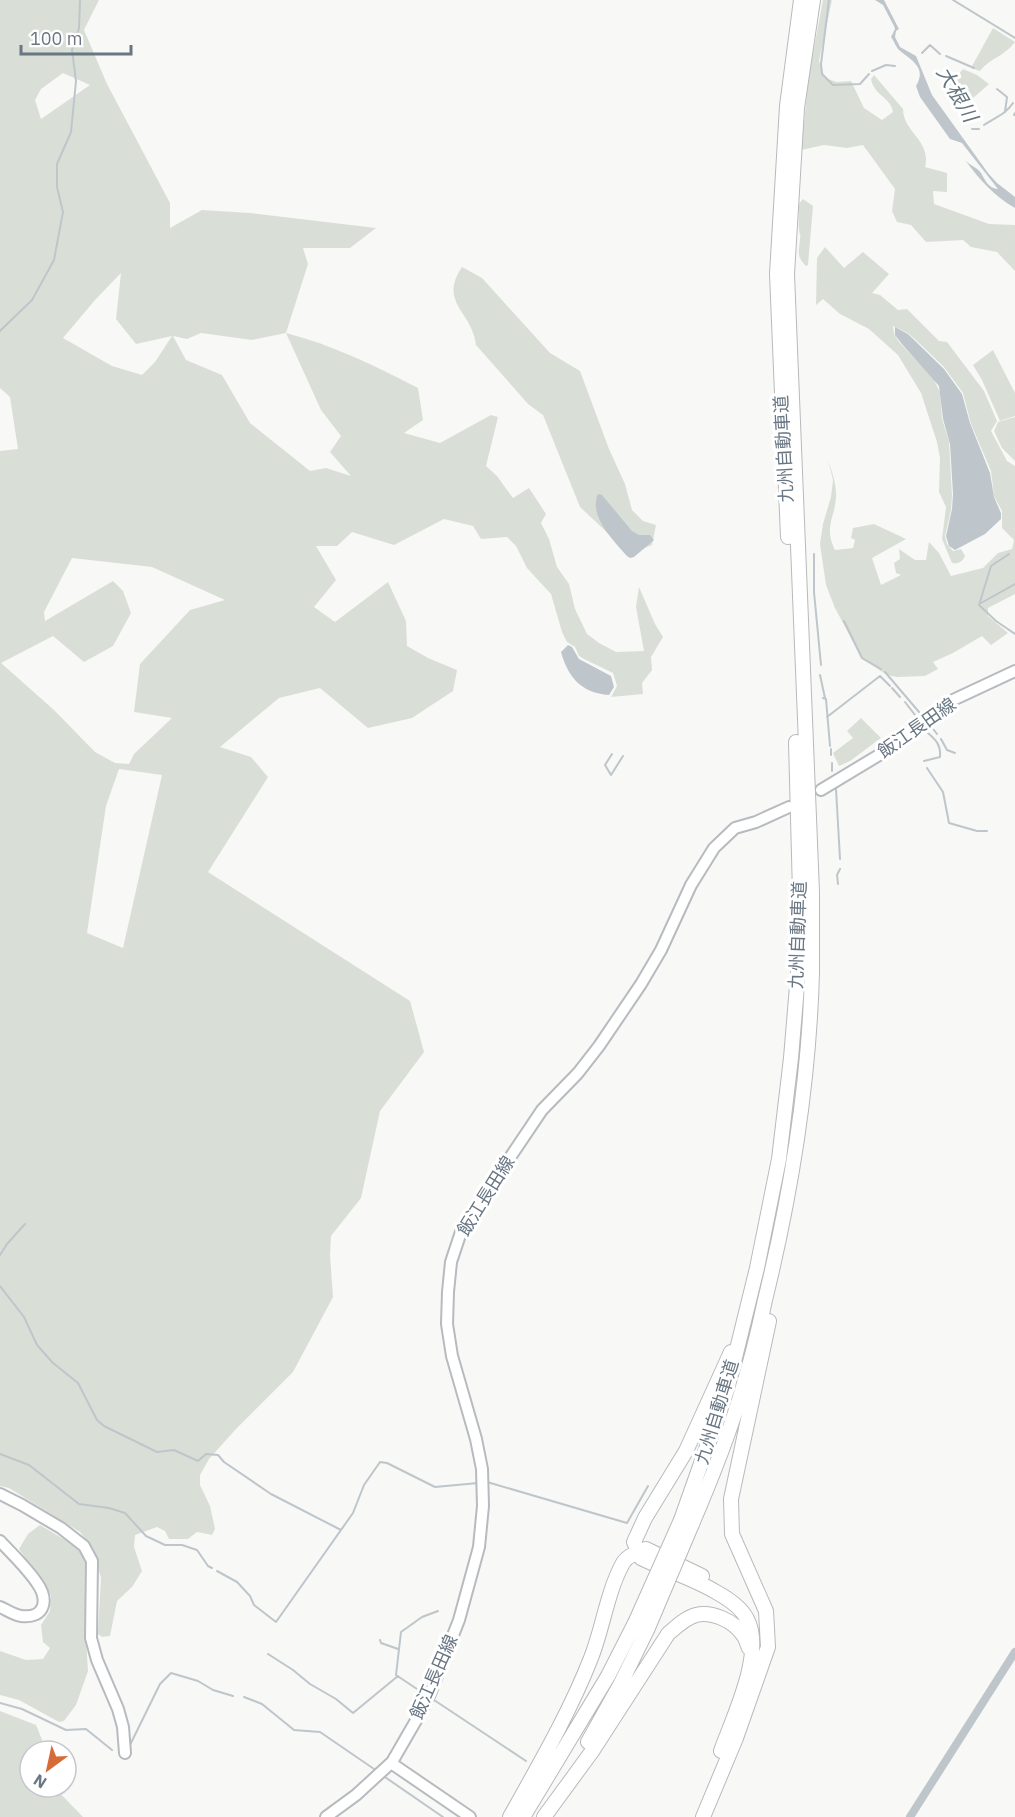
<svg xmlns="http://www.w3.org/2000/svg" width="1015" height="1817" font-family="'IBM Plex Sans','Noto Sans JP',sans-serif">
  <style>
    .green { fill: #d9dfd7; fill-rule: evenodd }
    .water { fill: #bec6cb }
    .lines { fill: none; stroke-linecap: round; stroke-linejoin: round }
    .stream { stroke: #bec6cb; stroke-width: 2 }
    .canal { stroke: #bec6cb; stroke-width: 8 }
    .secondary-casing { stroke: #b7bbbf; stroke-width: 14 }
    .highway-casing { stroke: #b7babd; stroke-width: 16 }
    .secondary { stroke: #fff; stroke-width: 10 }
    .highway { stroke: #fff; stroke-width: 14 }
    .highway-bridge-casing { stroke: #b7babd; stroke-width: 16; stroke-linecap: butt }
    .highway-bridge { stroke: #fff; stroke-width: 14 }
    .labels { text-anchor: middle; stroke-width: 6; stroke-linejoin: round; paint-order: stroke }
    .street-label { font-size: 18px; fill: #697684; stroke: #fff }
    .water-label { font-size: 20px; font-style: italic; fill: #65767f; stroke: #fff }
  </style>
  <rect width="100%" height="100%" fill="#f8f8f6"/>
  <path class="green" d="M0,0H99L84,30L107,84L170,203V228L202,210L250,213L376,228L350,248H303L308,264L286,333C333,345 375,366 418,388L423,420L404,433L440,443L491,415L498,417L486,466L497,476L513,498L529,488L546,514L541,523L549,539L557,567L569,584L575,609L587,634L599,643L616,652L644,651L636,607L639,587L655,624L663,637L651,657L652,670L642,683L643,694L611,697L617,686L613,673L584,659L579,656L575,647L567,642L562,632L551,594L527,568L516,546L507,537L481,539L473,526L444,519L394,545L352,532L337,546H316L336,580L314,607L335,622L388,582L406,621L407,646L428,658L457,670L453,691L412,718L368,728L320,688L279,698L220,747L251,757L268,777L208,872L410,1001L424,1052L380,1111L361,1198L331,1236L330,1255L333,1297L293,1372L236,1429L209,1459L200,1475V1485L210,1506L215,1529L212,1535L197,1532L188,1539H169L165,1531L157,1527L135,1535L134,1547L142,1571L132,1587L117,1601L110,1636L102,1637L98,1634L101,1578L93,1548L80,1532L9,1488L0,1486V451L18,449L10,397L0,388ZM63,73L90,85L41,119L35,100L41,89ZM121,273L116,319L136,344L172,336L155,362L142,375L112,366L63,338L95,300ZM201,333L252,340L286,333L321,410L341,436L330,452L351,476L326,468L310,471L250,423L222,375L186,360L173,336L187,339ZM72,558L152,567L225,600L190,610L140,664L134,712L172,718L134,754L129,764L115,763L95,752L54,710L1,663L53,636L84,662L113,646L131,613L123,591L113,581L45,621L44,612ZM119,769L162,775L123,948L87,933L106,806Z
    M823,0H832L819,61L825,78L837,82L851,81L864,108L882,120L893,112C890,96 875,97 871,79L874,75L903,109C903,132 932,141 925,167L947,173V192L933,191L934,204L989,224L1015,225V271L997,252L971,247L963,240L926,242L911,225L897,222L892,211L895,189L863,145L847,148L824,145L801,150L809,75Z
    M993,28L1015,42C1005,56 990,58 980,71L971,68Z
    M963,69L977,75L989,84L964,106L948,87Z
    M803,199L813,206L808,265L806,266C796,256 799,252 800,239C801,230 800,239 799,229C798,221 800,214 798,205Z
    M825,247L844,268L863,252L889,274L872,293L880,295L898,310L907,309L939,341L947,342L984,391L997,421L991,431L1007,461L1015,466V594L988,608V616L1008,633L991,645L982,636L953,653L933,662L938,669L925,676L897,677L887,675L862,659L835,608L826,585L820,544L823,524L831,497L833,480L828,460C832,472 837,485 836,498C834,520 824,527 835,550L853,548L855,540L851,538L853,528L874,524L906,539L872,558L881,585L901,575L896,573L894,563L900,559L899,549L915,560H926L929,542L939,553L951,576L983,568L998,553L1012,549L1014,540L1002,528V511L994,496L991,471L971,424L963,393L944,367L920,344L908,333L893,326L894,334L899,342L933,378L940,392L942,419L949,441L952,495L951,510L945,536L947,544L953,551L961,549L965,556C962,562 959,564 952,563L942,539L946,507L939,492L940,458L937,442L921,393L898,355L869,329L840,314L823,299L816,305L817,258Z
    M462,267L482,278L550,353L580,371L609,449L625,484L632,510L643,521L656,525L652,545L630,554L580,507L543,415L528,404L476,345C472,311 438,303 462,267Z
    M993,350L1015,393V416L1000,421L982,380L973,365Z
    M1015,417V461L1002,448L994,431L998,422Z
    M861,718L881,738L850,761L839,766L833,753L853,738L847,731Z
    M40,1525L82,1550L87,1565L86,1640L88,1671L76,1705L64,1721L59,1722L19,1700L0,1695V1651L26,1660L43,1659L50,1648L43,1642L41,1625L50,1611L51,1595L19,1549L28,1534Z
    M0,1711L36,1725L45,1747L44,1751H30V1787H54L83,1817H0Z"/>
  <path class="water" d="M875,0H884L899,29L896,31L895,37L900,47L916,56L932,95L988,173L997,183L1015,197V208C995,197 979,179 965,160C969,165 978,168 981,173C985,180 989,189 998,189L962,143L950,139L920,97L916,86C927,67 912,61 899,50C896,47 894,41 891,37L895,29L894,26L883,5Z
    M895,327L908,334L944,369L962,394L970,423L990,473L994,497L1001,513V519L985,534L955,550L949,546L946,536L952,509L953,494L950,444L943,419L939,386L901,343L895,335Z
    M598,494L602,495L632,531L639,535H650L654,540L634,557L630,558L627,556C614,541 588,516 598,494Z
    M568,645L572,647L579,659L611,676L614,687L609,695C581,693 568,677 561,652Z"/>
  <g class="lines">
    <path class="stream" d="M829,0L821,64L822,74L833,85L860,84L869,74
      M953,0L1015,38
      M922,53L930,45L940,54
      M946,56L974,68
      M872,71L886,65L895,66
      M997,89L1007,97L1005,112
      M1014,115L1015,113
      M984,125C994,118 1006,114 1013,103
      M972,129H979
      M0,331L32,300L54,260L63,212L57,187V164L71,132L76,81L72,50L79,28L80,0
      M814,554V592L821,665
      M1009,554L991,566L979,605L996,621L1015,634
      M981,603L1015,584
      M844,621L862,658L881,669
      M885,672L919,712
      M820,675L825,698
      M892,688L900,697
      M823,698L826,699L830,746
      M905,702L915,715
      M827,717L880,676L890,686
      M930,725L937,734
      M941,739L947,750L955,753
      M831,749V755
      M612,754L605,765L611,775L623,756
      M924,761L940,757C941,745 936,740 928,733
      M927,768L943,792L949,823L977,831H987
      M832,771V763
      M836,789L840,859
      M838,884L837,875L840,869
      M0,1255L7,1244L25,1224
      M0,1286L24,1317L37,1345L53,1363L78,1383L97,1420L104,1426L157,1452L174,1450L198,1461L206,1454L218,1455L224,1462L271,1494L341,1530
      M0,1454L29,1465L79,1504L109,1508L125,1513L146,1536L165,1545H182L197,1550L208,1566L212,1568
      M487,1482L627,1523L648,1486
      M217,1571L237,1582L250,1596L254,1605L276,1622L353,1513L364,1485L380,1462L387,1463L435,1487L478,1483
      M380,1640L381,1643L398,1649
      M268,1654L293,1670L310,1684L336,1699L353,1713L398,1676
      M426,1695L396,1675L401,1632L422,1617L438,1611
      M244,1697L262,1704L294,1730L320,1732L377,1771
      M431,1698L526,1761
      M0,1703L22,1709L66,1730L86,1729L112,1750
      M130,1745L160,1684L171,1673L198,1681L213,1690L233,1696
      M382,1775L443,1817"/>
    <path class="canal" d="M910,1817L1015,1652"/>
    <defs>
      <path id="secondary" d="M821,790L884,752L924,719L953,700L1015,671
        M0,1494L22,1505L61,1528L84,1546L92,1561L91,1638L97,1660L118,1709L123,1727L125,1753
        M0,1541C13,1555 27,1568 37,1583C49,1600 45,1619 21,1616C14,1615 7,1610 0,1607
        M391,1763L470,1817
        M326,1817L356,1795L392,1762L418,1717L430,1694L459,1620L479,1547L483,1506L482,1469L476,1439L452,1356L447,1324L448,1292L451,1262L462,1229L542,1110L578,1073L599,1046L641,984L661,950L691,885L714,848L735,828L756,822L789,807"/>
      <path id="highway" d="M788,537L777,274L787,106L801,0
        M681,1520L727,1390L757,1268L779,1159L791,1058L798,974L800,893L796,742
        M692,1524C710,1482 727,1440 740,1397C750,1365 758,1333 765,1300C791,1194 809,1083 812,973C812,946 812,919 812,892L787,274L797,108L813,0
        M588,1742L620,1685L647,1630
        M721,1751C733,1717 765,1653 747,1619C741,1607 727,1598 716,1592C693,1578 665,1570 641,1558L634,1542L645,1518L686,1451L731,1352
        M510,1817C539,1765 569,1714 591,1658C603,1628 607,1592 623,1563C627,1556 637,1552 646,1549L702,1576
        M523,1817L608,1676L635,1623
        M544,1817L593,1750L668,1634C676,1627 685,1618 696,1615C712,1611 734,1621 743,1635C746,1638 747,1644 749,1648
        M703,1817L736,1738L768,1647L766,1611L732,1534L731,1499L769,1321"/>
    </defs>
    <use href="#secondary" class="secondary-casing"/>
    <use href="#highway" class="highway-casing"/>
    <use href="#secondary" class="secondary"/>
    <use href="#highway" class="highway"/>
    <defs>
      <path id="highway-bridge" d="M635,1623L681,1520
        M647,1630L692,1524"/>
    </defs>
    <use href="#highway-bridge" class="highway-bridge-casing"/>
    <use href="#highway-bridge" class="highway-bridge"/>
  </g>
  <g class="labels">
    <g class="street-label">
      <text transform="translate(784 449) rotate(-93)" y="6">九州自動車道</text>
      <text transform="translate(917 728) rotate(-35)" y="6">飯江長田線</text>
      <text transform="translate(798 935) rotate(-88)" y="6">九州自動車道</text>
      <text transform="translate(486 1196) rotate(-58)" y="6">飯江長田線</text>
      <text transform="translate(717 1412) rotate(-73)" y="6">九州自動車道</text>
      <text transform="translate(434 1677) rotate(-66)" y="6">飯江長田線</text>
    </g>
    <g class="water-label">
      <text transform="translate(957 94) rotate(60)" y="7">大根川</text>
    </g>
  </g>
  <g transform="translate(48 1769) rotate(213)"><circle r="28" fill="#ffffff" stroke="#c3c8ce" stroke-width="1.5"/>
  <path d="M0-4.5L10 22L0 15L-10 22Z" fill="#d66b38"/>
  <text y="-9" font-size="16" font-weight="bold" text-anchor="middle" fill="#697684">N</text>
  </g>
  <path d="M21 45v9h110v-9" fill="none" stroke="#697684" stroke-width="3"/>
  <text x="30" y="45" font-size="18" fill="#697684" stroke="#ffffff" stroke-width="4.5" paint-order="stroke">100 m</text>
</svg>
